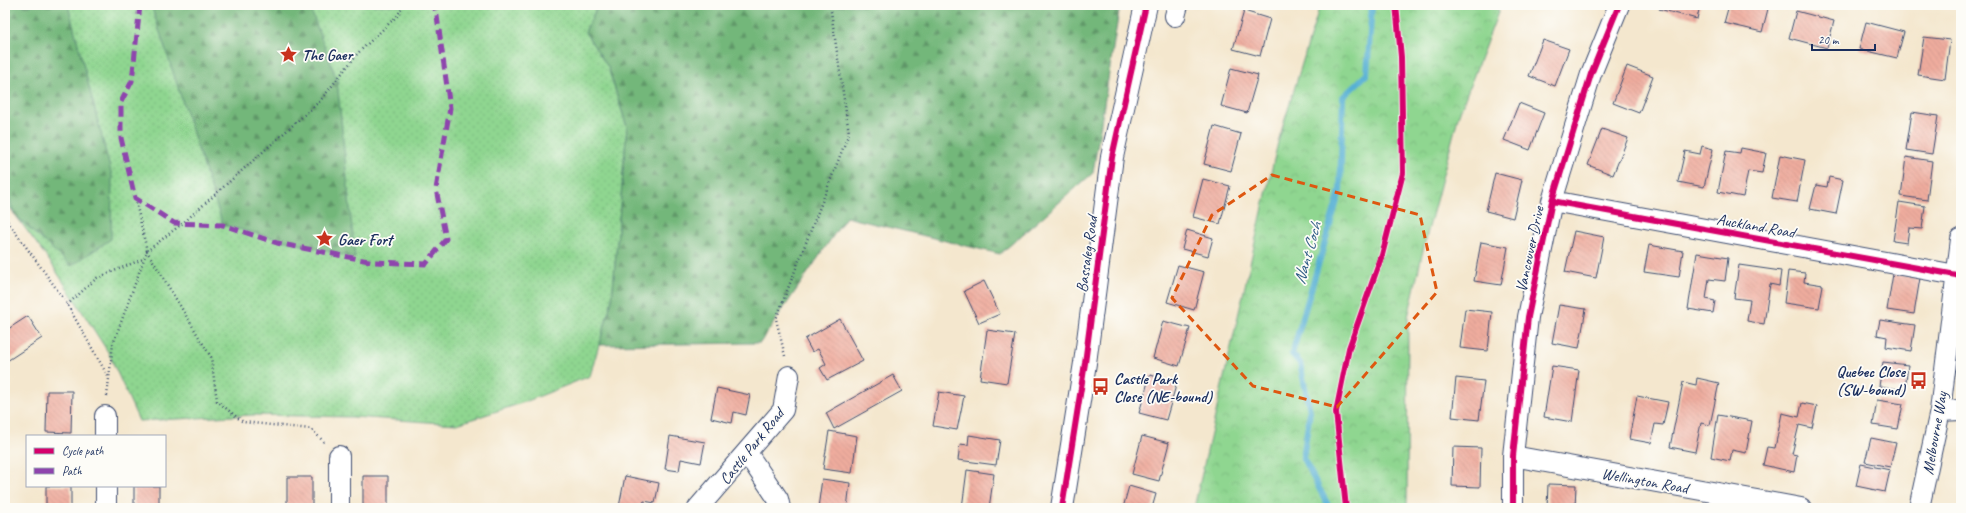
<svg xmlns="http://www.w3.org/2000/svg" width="1966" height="513" font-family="Caveat,sans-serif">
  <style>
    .grass { fill: url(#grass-dots); stroke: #558277 }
    .forest { fill: url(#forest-firs); stroke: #47736c }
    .park { fill: url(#park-crowns); stroke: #558277 }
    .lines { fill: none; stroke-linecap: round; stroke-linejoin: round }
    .stream { stroke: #56b0d4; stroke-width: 6 }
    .building { fill: url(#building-back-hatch) }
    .street-casing { stroke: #3c4b6f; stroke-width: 22 }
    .secondary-casing { stroke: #3c4b6f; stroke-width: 24 }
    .path { stroke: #3c4b6f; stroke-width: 2.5; stroke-dasharray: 1 3; stroke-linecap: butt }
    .street { stroke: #fff; stroke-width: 20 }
    .secondary { stroke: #fff; stroke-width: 22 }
    .quiet { stroke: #8e44ad; stroke-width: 5; stroke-dasharray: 10 5; stroke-linecap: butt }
    .cycleway-casing { stroke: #fdfcf7; stroke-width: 8 }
    .cycleway { stroke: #d6006c; stroke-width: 6 }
    .marked { fill: none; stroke: #de5710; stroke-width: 3; stroke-dasharray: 8 5; stroke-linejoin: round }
    .labels { text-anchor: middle; stroke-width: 3.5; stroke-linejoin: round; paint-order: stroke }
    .poi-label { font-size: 16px; font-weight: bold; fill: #1b2f5e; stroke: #fdfcf7; text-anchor: start }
    .street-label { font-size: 16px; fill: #1b2f5e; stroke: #fdfcf7 }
    .water-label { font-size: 17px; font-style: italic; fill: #305c87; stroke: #fdfcf7 }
  </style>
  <defs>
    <pattern id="grass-dots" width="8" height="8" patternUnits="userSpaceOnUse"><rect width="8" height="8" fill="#8fd690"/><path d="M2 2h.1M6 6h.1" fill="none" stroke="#7bb87f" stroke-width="1.8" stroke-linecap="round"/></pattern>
    <pattern id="forest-firs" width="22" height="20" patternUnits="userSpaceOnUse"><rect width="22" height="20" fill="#73b77a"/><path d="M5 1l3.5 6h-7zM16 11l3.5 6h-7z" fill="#5e9567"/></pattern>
    <pattern id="park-crowns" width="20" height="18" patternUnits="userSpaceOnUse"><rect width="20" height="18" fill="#8fd690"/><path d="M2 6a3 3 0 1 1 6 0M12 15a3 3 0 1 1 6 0" fill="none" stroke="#7bb87f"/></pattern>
    <pattern id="building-back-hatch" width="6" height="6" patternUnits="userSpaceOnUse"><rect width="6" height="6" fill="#efac9e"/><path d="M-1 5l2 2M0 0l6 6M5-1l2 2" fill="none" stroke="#cc948a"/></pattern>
  </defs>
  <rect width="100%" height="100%" fill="#fdfcf7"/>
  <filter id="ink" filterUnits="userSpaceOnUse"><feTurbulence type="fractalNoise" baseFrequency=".025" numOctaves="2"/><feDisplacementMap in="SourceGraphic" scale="8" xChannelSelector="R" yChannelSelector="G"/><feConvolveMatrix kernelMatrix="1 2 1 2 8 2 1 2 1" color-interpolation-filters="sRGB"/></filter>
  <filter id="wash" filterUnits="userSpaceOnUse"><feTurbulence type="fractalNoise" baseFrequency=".012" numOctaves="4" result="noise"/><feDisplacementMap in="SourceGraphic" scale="16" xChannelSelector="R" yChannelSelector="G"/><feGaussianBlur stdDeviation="0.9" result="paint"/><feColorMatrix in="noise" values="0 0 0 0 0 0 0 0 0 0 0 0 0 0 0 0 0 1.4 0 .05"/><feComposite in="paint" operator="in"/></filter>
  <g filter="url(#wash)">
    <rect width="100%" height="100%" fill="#f4e7ce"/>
    <path class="grass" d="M5,5H598L585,32L608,67L627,127L612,300L590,376L525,402L457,424L353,417L253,415L139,421L108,352L51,263L5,201Z"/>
    <path class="forest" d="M5,5H68L112,176L111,239L71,266L14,214L5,183Z
      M151,5H309L337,80L355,258L223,225Z
      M598,5H1120L1093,173L1000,254L846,217L760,343L599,345L612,300L627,127L608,67L585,32Z"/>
    <path class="park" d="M1320,5H1489L1499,10L1459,114L1424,246L1408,317L1407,508H1194L1278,142Z"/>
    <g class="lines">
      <path class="stream" d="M1327,508L1328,505L1303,458L1310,411L1300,363L1292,354L1340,191L1343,97L1367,74L1372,5"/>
    </g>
    <g id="blocks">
      <path class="building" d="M1660,5H1700L1697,19L1659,9Z
        M1729,5H1769L1762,32L1724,23Z
        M1244,11L1270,19L1260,56L1233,49Z
        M1796,11L1834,21L1827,48L1789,38Z
        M1866,22L1904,32L1897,58L1859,49Z
        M1924,37L1950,40L1945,79L1918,75Z
        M1543,40L1569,49L1555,86L1529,76Z
        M1627,66L1653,76L1639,113L1613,103Z
        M1231,68L1258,75L1247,113L1221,106Z
        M1519,103L1544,113L1530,150L1504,140Z
        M1912,112L1938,116L1932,154L1906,150Z
        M1214,126L1241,134L1231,171L1204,164Z
        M1602,129L1628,138L1613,175L1588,165Z
        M1702,146L1713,149L1704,187L1678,182L1685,151L1700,154Z
        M1741,148L1766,153L1762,173L1748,171L1743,197L1718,192L1726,151L1740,153Z
        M1780,155L1805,160L1797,202L1772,198Z
        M1906,157L1932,161L1927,200L1901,196Z
        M1495,173L1522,180L1513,218L1486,211Z
        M1829,177L1843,180L1836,214L1810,209L1816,185L1827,187Z
        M1203,179L1230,186L1220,224L1193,217Z
        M1899,202L1925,206L1922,229L1909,228L1907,243L1893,241Z
        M1187,230L1213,238L1208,256L1182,249Z
        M1574,231L1604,237L1596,278L1565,272Z
        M1481,242L1508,247L1501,285L1474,281Z
        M1649,245L1683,251L1679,277L1644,272Z
        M1697,253L1728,258L1725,281L1709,279L1706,299L1715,301L1713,313L1688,309Z
        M1178,265L1204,272L1194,310L1167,302Z
        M1739,265L1781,271L1779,286L1770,284L1764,324L1747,321L1750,300L1734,298Z
        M1788,271L1805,273L1804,282L1823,285L1819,308L1784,303Z
        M1893,274L1920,278L1914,314L1887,310Z
        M984,281L1000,314L979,323L964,291Z
        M1559,305L1586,309L1579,348L1552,343Z
        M1465,309L1492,312L1488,351L1460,348Z
        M28,316L42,338L7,361L5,358V331Z
        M840,319L863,361L827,380L820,368L826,364L822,356L818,349L812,352L805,339Z
        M1880,320L1915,325L1911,351L1886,347L1887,337L1877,335Z
        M1163,321L1190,328L1179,366L1153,358Z
        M987,330L1015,334L1007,383L980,379Z
        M1883,362L1908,365L1905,390L1879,386Z
        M1552,366L1579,370L1572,422L1544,417Z
        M893,375L902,391L834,429L826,413Z
        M1150,375L1177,382L1166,420L1139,413Z
        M1456,378L1484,381L1479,420L1452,417Z
        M1697,378L1719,383L1710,425L1701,423L1695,452L1670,447L1683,382L1696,385Z
        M717,388L750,395L746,415L734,412L732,423L711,418Z
        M47,391H72L71,433L46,432Z
        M939,392L964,396L957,430L933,426Z
        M1637,396L1668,402L1663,425L1655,424L1651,443L1629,439Z
        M1877,400L1903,404L1898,429L1873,425Z
        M1802,403L1817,406L1812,428L1799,425L1792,454L1797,455L1794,472L1763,465L1767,447L1775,448L1782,413L1799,417Z
        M1718,415L1752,421L1746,453L1732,450L1730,461L1711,457Z
        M829,431L857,436L852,473L823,469Z
        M969,435L1000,440L996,465L958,460L960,444L968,445Z
        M670,436L705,442L701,463L681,459L679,471L665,469Z
        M1142,436L1169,443L1159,481L1132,474Z
        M1871,438L1896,443L1890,467L1865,462Z
        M1453,447L1481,448L1480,487L1452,486Z
        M1861,464L1890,470L1885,492L1856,486Z
        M967,470L994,474L989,508H962Z
        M363,476H388V508H363Z
        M625,476L659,483L655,503L644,501L642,507L637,508L619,507Z
        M287,477H312V508H287Z
        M822,479L850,483L847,508H818Z
        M1548,484L1576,485L1575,508H1547Z
        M46,486H71V508H46Z
        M134,486H159V508H134Z
        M1129,486L1156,494L1152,508H1123Z"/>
    </g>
  </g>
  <g filter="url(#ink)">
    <use href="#blocks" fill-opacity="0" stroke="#3c4b6f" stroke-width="1"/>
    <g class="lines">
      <defs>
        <path id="street" d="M1175,16L1178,5
          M1552,201L1956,275
          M1940,411L1961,410
          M105,416V436
          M747,453L778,499L780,508
          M1513,456L1801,508
          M106,486V508
          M339,508V456
          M698,508L783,410L789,376
          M1513,508V456L1528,317L1552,201L1591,74L1619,5
          M1919,508L1940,411L1961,239"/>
        <path id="secondary" d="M1062,508L1085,363L1112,157L1146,5"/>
      </defs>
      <use href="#street" class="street-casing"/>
      <use href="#secondary" class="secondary-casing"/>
      <path class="path" d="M5,218L64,299L109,378
        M67,305L97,278L143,259
        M785,356L776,319L849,133L830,5
        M107,396L113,344L147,251L135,198
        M324,442L311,429L243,422L217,401L211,357L147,251L183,223L320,101L358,53L398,15L403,5"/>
      <use href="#street" class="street"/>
      <use href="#secondary" class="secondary"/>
      <path class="quiet" d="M140,5L132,81L121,102V138L135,198L174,223L223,225L277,243L374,262L426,264L446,239L436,189L450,108L437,16L434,5"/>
      <defs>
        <path id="cycleway" d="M1552,201L1956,275
          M1062,508L1085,363L1112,157L1146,5
          M1346,508L1336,412L1349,348L1382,255L1403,173L1401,57L1396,5
          M1513,508V456L1528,317L1552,201L1591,74L1619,5"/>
      </defs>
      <use href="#cycleway" class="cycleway-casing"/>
      <use href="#cycleway" class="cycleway"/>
    </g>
  </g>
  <path class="marked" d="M1272,175L1420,215L1437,292L1337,407L1253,386L1172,298L1212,215Z"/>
  <defs>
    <symbol id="sight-bare" viewBox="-9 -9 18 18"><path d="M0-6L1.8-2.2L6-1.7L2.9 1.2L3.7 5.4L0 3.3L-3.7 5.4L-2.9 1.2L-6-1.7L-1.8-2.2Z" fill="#c8321e" stroke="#fdfcf7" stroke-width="2.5" paint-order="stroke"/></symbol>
    <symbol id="bus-bare" viewBox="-9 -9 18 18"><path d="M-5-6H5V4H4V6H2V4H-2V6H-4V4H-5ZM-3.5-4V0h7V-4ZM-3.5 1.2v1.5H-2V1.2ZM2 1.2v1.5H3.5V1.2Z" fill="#c8321e" stroke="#fdfcf7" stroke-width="2.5" paint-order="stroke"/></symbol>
  </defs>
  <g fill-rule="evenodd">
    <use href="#sight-bare" x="276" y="42" width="25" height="25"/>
    <use href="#sight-bare" x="312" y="226" width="25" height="25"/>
    <use href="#bus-bare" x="1906" y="368" width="25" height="25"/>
    <use href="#bus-bare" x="1088" y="374" width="25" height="25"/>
  </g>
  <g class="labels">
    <g class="poi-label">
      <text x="302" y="60">The Gaer</text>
      <text x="338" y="245">Gaer Fort</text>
      <text x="1905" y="377" text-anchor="end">Quebec Close<tspan x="1905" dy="18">(SW-bound)</tspan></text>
      <text x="1114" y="384">Castle Park<tspan x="1114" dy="18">Close (NE-bound)</tspan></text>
    </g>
    <g class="street-label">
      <text transform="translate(1756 225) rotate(10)" y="6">Auckland Road</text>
      <text transform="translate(1529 249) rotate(-78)" y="6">Vancouver Drive</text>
      <text transform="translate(1086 254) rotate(-82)" y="6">Bassaleg Road</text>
      <text transform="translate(1934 433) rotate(-80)" y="6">Melbourne Way</text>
      <text transform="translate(751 446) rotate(-51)" y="6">Castle Park Road</text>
      <text transform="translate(1645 480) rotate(10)" y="6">Wellington Road</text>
    </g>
    <g class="water-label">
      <text transform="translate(1307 253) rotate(-74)" y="6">Nant Coch</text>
    </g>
  </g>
  <rect width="1966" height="513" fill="none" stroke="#fdfcf7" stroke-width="20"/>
  <rect x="26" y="435" width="140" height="52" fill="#fdfcf7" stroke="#a3aaba"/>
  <rect x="34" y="448" width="20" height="6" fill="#d6006c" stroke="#a3aaba"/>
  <text x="62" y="455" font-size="12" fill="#1b2f5e">Cycle path</text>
  <rect x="34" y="468" width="20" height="6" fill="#8e44ad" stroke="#a3aaba"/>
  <text x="62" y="475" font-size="12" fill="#1b2f5e">Path</text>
  <path d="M1812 44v6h63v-6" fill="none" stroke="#1b2f5e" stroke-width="2"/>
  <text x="1818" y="44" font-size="12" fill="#1b2f5e" stroke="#fdfcf7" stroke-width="3" paint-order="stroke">20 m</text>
</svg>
